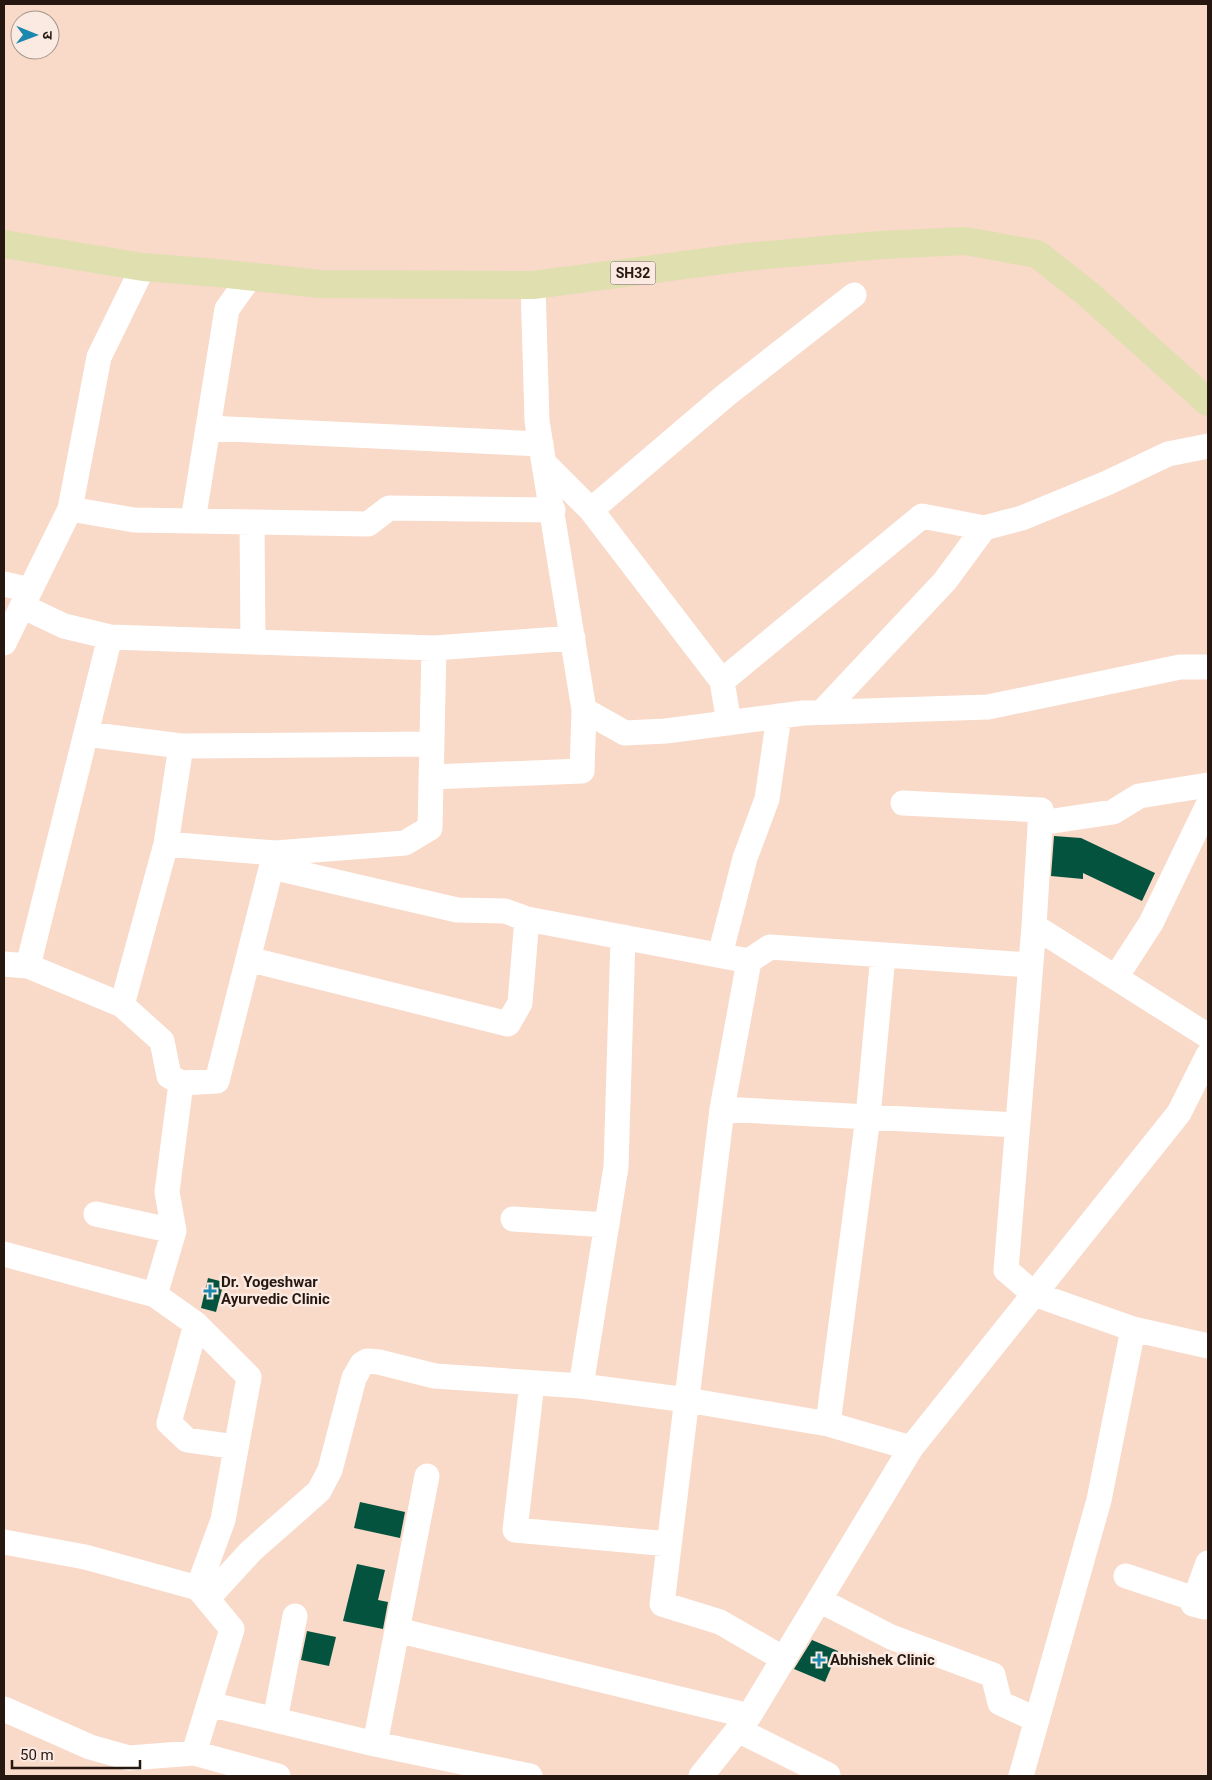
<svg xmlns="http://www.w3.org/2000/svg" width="1212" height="1780" font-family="Roboto,'Noto Sans Devanagari',sans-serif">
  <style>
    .building { fill: #03533f }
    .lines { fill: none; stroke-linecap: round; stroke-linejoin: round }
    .minor { stroke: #fff; stroke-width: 25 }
    .major { stroke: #dfdfb0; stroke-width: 28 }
    .poi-dot { fill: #1d88af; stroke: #faeae1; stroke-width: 2 }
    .labels { text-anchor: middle; stroke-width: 5; stroke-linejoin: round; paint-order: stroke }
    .shield { fill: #faeae1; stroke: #66574f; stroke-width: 1 }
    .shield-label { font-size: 14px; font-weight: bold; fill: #261811 }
    .poi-label { font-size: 15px; font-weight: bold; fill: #261811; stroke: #faeae1; text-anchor: start }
  </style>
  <rect width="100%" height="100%" fill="#f9d9c8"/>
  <path class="building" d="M1054,836L1081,838L1155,873L1142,901L1083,873V879L1051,876Z
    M208,1278L224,1282L216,1312L201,1308Z
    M360,1502L405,1512L400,1538L354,1528Z
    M357,1564L385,1570L378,1600L388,1602L383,1629L343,1621Z
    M307,1631L336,1637L329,1666L301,1660Z
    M812,1640L838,1651L825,1682L794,1669Z"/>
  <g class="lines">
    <path class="minor" d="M208,428L541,444
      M545,464L591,510L722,681L729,723
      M70,509L134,520L368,524L389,508L553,510
      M591,510L726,395L854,295
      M193,521L227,309L250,277
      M252,522L253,642
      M4,584L30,590
      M22,606L64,626L110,637L434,648L573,638
      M4,643L70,509L99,357L143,267
      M722,681L922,516L984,528L1022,518L1107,483L1168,454L1208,446
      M584,710L625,733L666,731L803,713L988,707L1180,667H1208
      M822,712L945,581L984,528
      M86,734L181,746L432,744
      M431,777L582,771L584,710L537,421L533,285
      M903,803L1041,810L1034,926L1006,1270L1034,1294L1133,1329
      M1040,823L1113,812L1139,796L1208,785
      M166,844L275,853L405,843L430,828L434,648
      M272,867L457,910L505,911L527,919L749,961L770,947L1029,965
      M1034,926L1208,1036
      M720,955L745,858L767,799L779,716
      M248,959L508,1024L520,1003L527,919
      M749,961L722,1109L662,1604L720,1622L784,1659
      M4,964L28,966L122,1005L162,1041L169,1076L181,1083
      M28,966L110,637
      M1116,977L1151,923L1208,805
      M122,1005L166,844L181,746
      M722,1109L1017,1125
      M96,1214L174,1231
      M513,1219L607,1225
      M4,1254L155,1295L174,1231L167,1192L181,1083L217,1081L275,853
      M155,1295L196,1324L249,1377L223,1520L198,1588
      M196,1324L169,1423L187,1440L236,1447
      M532,1383L515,1530L669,1544
      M581,1386L616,1167L623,937
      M828,1424L868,1117L883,955
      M4,1542L85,1557L198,1588L232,1629L194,1753
      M1126,1576L1195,1599
      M207,1599L251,1551L319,1491L330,1470L354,1378L362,1364L367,1361L379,1362L435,1376L581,1386L687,1400L828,1424L911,1448
      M819,1600L891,1637L993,1675L1000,1703L1037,1720
      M1204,1607L1193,1604L1208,1563
      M397,1630L749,1716
      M209,1704L375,1744L530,1776
      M4,1709L90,1747L129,1758L194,1753L278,1776
      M275,1720L295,1616
      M738,1730L828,1775
      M375,1744L427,1476
      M701,1776L749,1716L911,1448L1179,1113L1208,1055
      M1021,1776L1099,1500L1133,1329L1208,1346"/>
    <path class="major" d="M4,244L143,267L218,273L320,284L533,285L745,257L881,245L965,241L1037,254L1088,294L1208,402"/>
  </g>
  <g class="poi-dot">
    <path d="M207.5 1283.5h5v5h5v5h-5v5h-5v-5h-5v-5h5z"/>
    <path d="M816.5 1652.5h5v5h5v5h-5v5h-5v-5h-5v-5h5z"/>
  </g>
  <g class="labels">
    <rect class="shield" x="610.5" y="261.5" width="45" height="23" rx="4"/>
    <g class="shield-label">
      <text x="633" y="278">SH32</text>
    </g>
    <g class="poi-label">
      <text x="221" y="1287">Dr. Yogeshwar<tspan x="221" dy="17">Ayurvedic Clinic</tspan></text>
      <text x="830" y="1665">Abhishek Clinic</text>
    </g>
  </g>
  <rect width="1212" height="1780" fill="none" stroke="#261811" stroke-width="10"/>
  <g transform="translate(35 35) rotate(91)"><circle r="24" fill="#faeae1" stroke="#a5968e"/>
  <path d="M0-4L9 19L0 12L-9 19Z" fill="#1d88af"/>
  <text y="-8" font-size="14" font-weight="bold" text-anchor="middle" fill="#261811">उ</text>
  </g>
  <path d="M12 1760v8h128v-8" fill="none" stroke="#261811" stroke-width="2.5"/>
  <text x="20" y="1760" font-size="15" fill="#261811" stroke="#faeae1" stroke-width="4" paint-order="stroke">50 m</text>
</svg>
